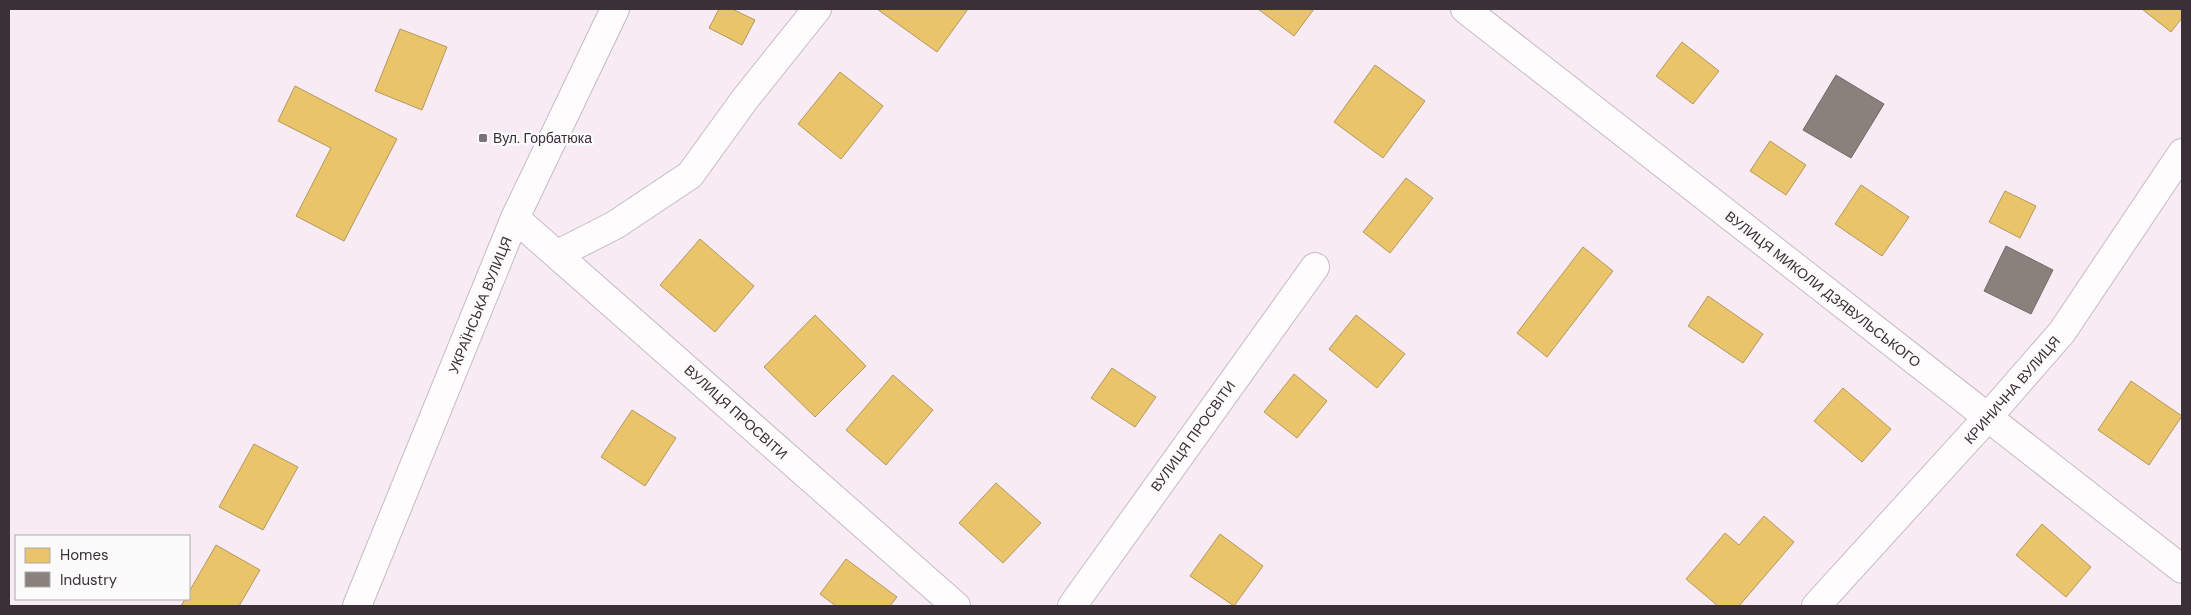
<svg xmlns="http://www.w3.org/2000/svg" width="2191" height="615" font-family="'DM Sans',sans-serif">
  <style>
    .homes { fill: #e9c46a; stroke: #b5985b }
    .industry { fill: #8a817c; stroke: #726968 }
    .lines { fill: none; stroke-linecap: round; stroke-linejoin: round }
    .minor-casing { stroke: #c5bbc2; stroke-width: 30 }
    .minor { stroke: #fefcfd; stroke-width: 28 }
    .poi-dot { fill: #7d717a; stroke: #fbfbfb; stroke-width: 2 }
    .labels { text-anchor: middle; stroke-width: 5; stroke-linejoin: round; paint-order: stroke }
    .poi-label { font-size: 14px; fill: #3b3038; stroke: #fbfbfb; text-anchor: start }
    .street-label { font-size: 14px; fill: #3b3038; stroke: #fbfbfb }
  </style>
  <rect width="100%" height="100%" fill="#f8ebf4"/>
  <path class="homes" d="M719,9H732L755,20L742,45L709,28Z
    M877,9H968L937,52Z
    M1258,9H1314L1294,36Z
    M2142,9H2182V18L2171,32Z
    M400,29L447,47L422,110L375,91Z
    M1682,42L1719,71L1693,104L1656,76Z
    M1375,65L1425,101L1383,158L1334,122Z
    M840,72L883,106L841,159L798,124Z
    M295,86L397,139L344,241L296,216L331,148L278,121Z
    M1770,141L1806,165L1786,195L1750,171Z
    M1406,178L1433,198L1390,253L1363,232Z
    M1861,185L1909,217L1882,256L1835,224Z
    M2005,191L2036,206L2020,238L1989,222Z
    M700,239L754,286L715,332L660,285Z
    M1583,247L1613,271L1547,357L1517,333Z
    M1708,296L1763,334L1743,363L1688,326Z
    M815,315L866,366L815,417L764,367Z
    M1356,315L1405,354L1377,388L1329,349Z
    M1112,368L1156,397L1135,427L1091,398Z
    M1294,374L1327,401L1297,438L1264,412Z
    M893,375L933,410L886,465L846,430Z
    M2131,381L2182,416L2149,465L2098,430Z
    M1843,388L1891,429L1862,462L1814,421Z
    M632,410L676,438L645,486L601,457Z
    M254,444L298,467L263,530L219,507Z
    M996,483L1041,523L1003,563L959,523Z
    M1764,516L1794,542L1739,606H1718L1686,579L1725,533L1739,545Z
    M2042,524L2091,567L2066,597L2016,555Z
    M1220,534L1263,566L1234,606L1190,576Z
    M216,545L260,570L239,606H181L185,599H189V592Z
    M846,559L897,597L890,606H836L820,594Z"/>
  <path class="industry" d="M1836,75L1884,104L1851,158L1803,130Z
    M2006,246L2053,270L2031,314L1984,291Z"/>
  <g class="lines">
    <defs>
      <path id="minor" d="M1465,9L2182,569
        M515,218L956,606
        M558,254L615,225L690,175L745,99L817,9
        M357,606L515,218L615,9
        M1072,606L1315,267
        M1816,606L1988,417L2062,332L2182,153"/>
    </defs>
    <use href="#minor" class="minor-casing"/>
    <use href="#minor" class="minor"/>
  </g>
  <rect class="poi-dot" x="478" y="133" width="10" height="10" rx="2.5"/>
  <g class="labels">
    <g class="poi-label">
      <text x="493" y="143">Вул. Горбатюка</text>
    </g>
    <g class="street-label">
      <text transform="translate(1823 289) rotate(38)" y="5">ВУЛИЦЯ МИКОЛИ ДЗЯВУЛЬСЬКОГО</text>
      <text transform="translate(480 305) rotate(-68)" y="5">УКРАЇНСЬКА ВУЛИЦЯ</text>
      <text transform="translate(2012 390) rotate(-49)" y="5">КРИНИЧНА ВУЛИЦЯ</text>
      <text transform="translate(736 412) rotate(42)" y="5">ВУЛИЦЯ ПРОСВІТИ</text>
      <text transform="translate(1193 436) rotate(-54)" y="5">ВУЛИЦЯ ПРОСВІТИ</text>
    </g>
  </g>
  <rect width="2191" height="615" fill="none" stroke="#3b3038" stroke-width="20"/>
  <rect x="15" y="535" width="175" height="65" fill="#fbfbfb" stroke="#aeaaad"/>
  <rect x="25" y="548" width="25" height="15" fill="#e9c46a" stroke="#aeaaad"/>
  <text x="60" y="560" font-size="15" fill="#3b3038">Homes</text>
  <rect x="25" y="572" width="25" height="15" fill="#8a817c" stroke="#aeaaad"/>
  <text x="60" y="585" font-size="15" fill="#3b3038">Industry</text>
</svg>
